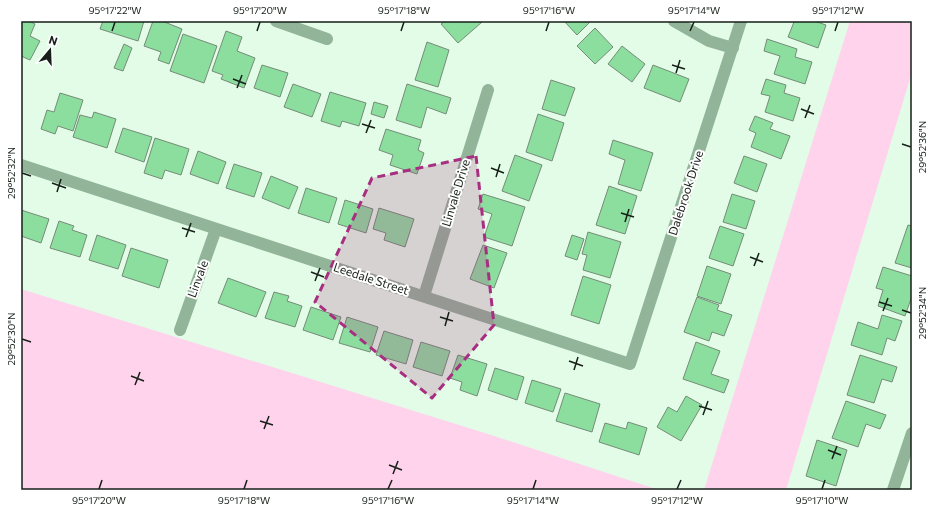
<svg xmlns="http://www.w3.org/2000/svg" width="933" height="511" font-family="Commissioner,sans-serif">
  <style>
    .green { fill: #fed3eb }
    .building { fill: #8cde9e; stroke: #758c78 }
    .lines { fill: none; stroke-linecap: round; stroke-linejoin: round }
    .street { stroke: #92b498; stroke-width: 12 }
    .marked { fill: #a82e81; fill-opacity: 0.2; stroke: #a82e81; stroke-width: 3; stroke-dasharray: 8 5; stroke-linejoin: round }
    .ticks { fill: none; stroke: #161f18; stroke-width: 1.5 }
    .labels { text-anchor: middle; stroke-width: 4; stroke-linejoin: round; paint-order: stroke }
    .street-label { font-size: 12px; fill: #161f18; stroke: #fff }
    .neatline { fill: none; stroke: #161f18; stroke-width: 1.5 }
    .ticks-label { font-size: 10px; text-anchor: middle; fill: #161f18 }
  </style>
  <rect width="100%" height="100%" fill="#e3fce7"/>
  <path class="green" d="M850,21H912V72L786,490H704Z
    M21,289L488,434L659,490H21Z"/>
  <path class="building" d="M21,21H29L35,24L30,36L40,41L30,60L21,56Z
    M103,21H144L138,41L100,29Z
    M153,21H162L182,29L169,64L158,60L161,52L144,46Z
    M445,21H481L482,22L458,43L441,24Z
    M564,21H591L577,35Z
    M791,21H814L826,25L818,48L788,37L794,22Z
    M595,28L613,47L595,64L577,46Z
    M226,31L242,37L237,51L255,58L244,88L221,79L223,75L212,71Z
    M183,34L217,46L204,83L170,71Z
    M767,39L797,49L795,57L812,62L805,84L774,74L780,56L764,51Z
    M427,42L449,50L438,87L415,80Z
    M124,44L132,48L123,71L114,68Z
    M622,46L645,64L632,82L608,64Z
    M262,65L288,73L280,97L254,88Z
    M653,65L689,79L680,102L644,88Z
    M766,79L786,85L784,93L800,98L793,121L765,112L770,96L761,94Z
    M551,80L575,88L565,116L542,109Z
    M293,84L321,94L312,117L284,107Z
    M407,84L451,98L446,114L427,107L421,128L396,120Z
    M330,92L366,103L359,126L342,121L340,127L321,121Z
    M60,93L83,100L73,131L58,126L55,134L41,129L47,110L54,112Z
    M374,102L388,106L384,118L371,114Z
    M94,112L116,119L107,148L73,137L80,115L92,118Z
    M538,114L564,123L552,161L526,152Z
    M755,116L773,123L770,129L790,136L781,159L751,147L756,133L749,130Z
    M123,128L152,137L144,162L115,152Z
    M386,129L421,140L418,150L424,153L417,174L390,165L393,155L379,150Z
    M155,138L189,149L181,175L165,170L162,179L144,173Z
    M613,140L653,153L641,191L618,184L625,160L609,154Z
    M198,151L226,162L218,184L190,174Z
    M515,155L542,165L529,201L502,191Z
    M744,156L767,164L757,192L734,183Z
    M234,164L262,173L254,197L226,188Z
    M271,176L298,187L289,209L262,198Z
    M609,186L637,196L625,234L596,225Z
    M306,188L337,198L329,223L298,213Z
    M483,194L525,207L512,246L484,237L492,214L478,209Z
    M732,194L755,201L746,229L723,222Z
    M345,200L373,209L366,233L338,224Z
    M379,208L414,219L405,247L384,240L386,233L373,229Z
    M21,210L49,219L41,243L21,236Z
    M59,221L74,226L72,230L87,235L80,257L50,248Z
    M908,225L912,226V268L895,263Z
    M720,226L744,234L733,266L709,258Z
    M588,232L621,242L610,278L583,270L587,255L582,254Z
    M97,235L126,245L118,269L89,260Z
    M572,235L584,239L577,260L565,256Z
    M483,245L507,253L494,288L470,279Z
    M131,248L168,260L159,288L122,276Z
    M707,266L731,274L721,304L697,296Z
    M883,267L912,276V296L905,316L878,306L883,290L876,288Z
    M583,276L611,285L599,324L571,315Z
    M228,278L266,292L256,317L218,303Z
    M274,292L289,296L287,301L302,306L295,327L265,318Z
    M697,297L719,305L717,310L732,315L724,336L712,332L709,341L684,332Z
    M311,307L341,317L333,340L303,330Z
    M882,315L902,321L895,341L887,338L882,355L851,345L858,322L878,329Z
    M347,317L378,327L370,352L339,343Z
    M384,331L413,340L406,364L376,355Z
    M421,342L450,351L442,376L413,367Z
    M696,342L720,351L711,374L729,380L724,393L683,379Z
    M458,355L487,364L477,396L460,390L462,382L450,378Z
    M860,355L897,367L892,382L882,379L874,403L847,395Z
    M495,368L524,377L517,400L488,390Z
    M532,380L561,389L553,412L525,403Z
    M565,393L600,404L592,432L556,421Z
    M686,396L702,405L681,441L657,427L668,407L677,412Z
    M846,401L886,415L880,429L866,424L858,447L832,438Z
    M628,422L647,428L639,455L599,442L605,423L626,429Z
    M817,440L847,450L836,486L806,476Z"/>
  <g class="lines">
    <path class="street" d="M276,21L327,39
      M674,21L709,41L733,48
      M21,165L630,364L741,21
      M424,296L488,90
      M180,330L216,229
      M893,490L912,433"/>
  </g>
  <path class="marked" d="M476,156L494,325L432,398L315,302L372,178Z"/>
  <path class="ticks" d="M112,31L115,22M257,31L260,22M401,31L404,22M546,31L549,22M690,31L694,22M835,31L838,22M672,65L685,69M676,73L680,60M233,79L246,84M237,88L242,75M801,109L814,114M805,118L810,105M362,124L375,128M366,133L371,120M902,144L911,147M491,168L504,173M22,173L31,176M496,177L500,164M52,183L66,188M57,192L61,179M621,213L634,217M625,222L629,209M182,228L195,232M186,237L191,223M750,257L763,262M754,266L759,253M311,272L324,277M315,281L320,268M879,302L892,306M902,310L911,313M883,311L888,298M440,317L453,321M445,326L449,312M22,339L31,342M569,361L583,366M574,370L578,357M131,376L144,381M135,385L140,372M699,406L712,410M703,415L708,401M260,421L273,425M264,429L269,416M828,450L841,455M832,459L837,446M389,465L402,470M393,474L398,461M99,489L102,480M244,489L247,480M388,489L392,480M533,489L536,480M677,489L681,480M822,489L825,480"/>
  <g class="labels">
    <g class="street-label">
      <text transform="translate(456 193) rotate(-73)" y="4">Linvale Drive</text>
      <text transform="translate(686 193) rotate(-72)" y="4">Dalebrook Drive</text>
      <text transform="translate(198 279) rotate(-70)" y="4">Linvale</text>
      <text transform="translate(371 279) rotate(18)" y="4">Leedale Street</text>
    </g>
  </g>
  <rect width="933" height="511" fill="none" stroke="#ffffff" stroke-width="44"/>
  <g transform="translate(50 50) rotate(19)" stroke="#ffffff" stroke-width="3" paint-order="stroke">
  <path d="M0-3L7 15L0 10L-7 15Z" fill="#161f18"/>
  <text y="-6" font-size="11" font-weight="bold" text-anchor="middle" fill="#161f18">N</text>
  </g>
  <rect x="22" y="22" width="889" height="467" class="neatline"/>
  <g class="ticks-label">
    <text x="115" y="14">95°17'22"W</text>
    <text x="260" y="14">95°17'20"W</text>
    <text x="404" y="14">95°17'18"W</text>
    <text x="549" y="14">95°17'16"W</text>
    <text x="694" y="14">95°17'14"W</text>
    <text x="838" y="14">95°17'12"W</text>
    <text transform="translate(922 147) rotate(-90)" y="4">29°52'36"N</text>
    <text transform="translate(11 173) rotate(-90)" y="4">29°52'32"N</text>
    <text transform="translate(922 313) rotate(-90)" y="4">29°52'34"N</text>
    <text transform="translate(11 339) rotate(-90)" y="4">29°52'30"N</text>
    <text x="99" y="504">95°17'20"W</text>
    <text x="244" y="504">95°17'18"W</text>
    <text x="388" y="504">95°17'16"W</text>
    <text x="533" y="504">95°17'14"W</text>
    <text x="677" y="504">95°17'12"W</text>
    <text x="822" y="504">95°17'10"W</text>
  </g>
</svg>
